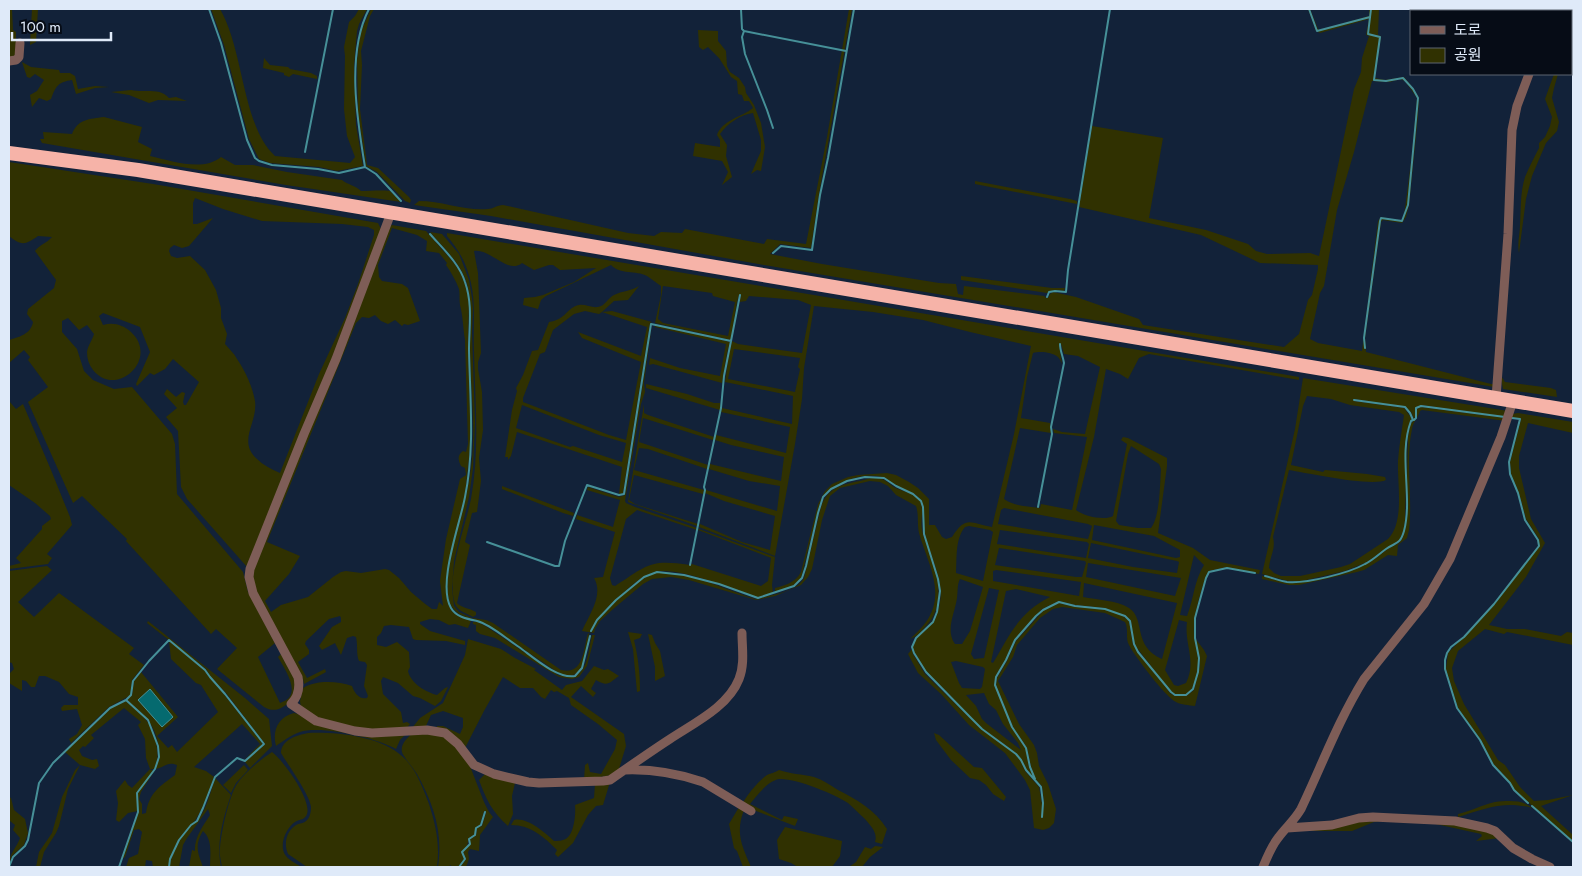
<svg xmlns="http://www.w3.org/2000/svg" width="1582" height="876" font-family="Jost,'Noto Sans KR',sans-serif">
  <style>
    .green { fill: #303101; fill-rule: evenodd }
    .water { fill: #056a6f; stroke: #469098 }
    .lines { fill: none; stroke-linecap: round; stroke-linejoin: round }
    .stream { stroke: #469098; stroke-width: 2 }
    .minor { stroke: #7e5d57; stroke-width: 9 }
    .highway { stroke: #f6b3a8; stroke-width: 14 }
  </style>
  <rect width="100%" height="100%" fill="#122239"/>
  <path class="green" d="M9,9H12L13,30L16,32V55L9,58Z
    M32,9H38L36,42L30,45Z
    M211,9H220C244,50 242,126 275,156L350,163L355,157L347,136L344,109L345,56L344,47L349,22L355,16L359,9H367L359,24L357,31L354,66L356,125L363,166L337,171L319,167L270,163L259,159L249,139L224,45Z
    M371,9H374L370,16L361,51L362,65L360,109L367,165L378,168L409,197L411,200L410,203L405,201L377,172L366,166L358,113L357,61L359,42L361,31Z
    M849,9H852L819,194L811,248L780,244L770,254L822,264L939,283L956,284L958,294L963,295L964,286L1044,296L1046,298H1048L1050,294L1053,292L1076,297L1139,319L1143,325L1284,347L1299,334L1308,300L1312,295L1318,269V265L1260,263L1201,235L1079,207L1092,126L1163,138L1149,218L1206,230L1248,244L1256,251L1267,254L1310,253L1319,256L1354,89L1361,72L1362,58L1369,36L1366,35L1369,19L1320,33L1316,31L1308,9H1310L1318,29L1320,30L1369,16V9H1379L1378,35L1381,36L1375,78L1385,80L1404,77L1413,88L1419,98L1418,116L1409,205L1406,217L1402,223L1383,220L1381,222L1365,338L1366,352L1491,384H1495L1494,387L764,265L491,216L414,205L419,201C442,201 465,211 488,209C493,209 497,205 503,205L628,233L654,236L661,232L682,233L685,229L764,244L767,239L806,244L827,137ZM1400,79L1405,81L1417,98L1412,154L1404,216L1402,220L1399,221L1381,217L1378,221L1362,351L1318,343L1310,339L1320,293L1324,286L1337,210L1354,152L1372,81L1390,82Z
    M698,30L718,31V41L726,51L727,66L730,72L739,78L745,87L746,93L754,105L761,123L765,147L761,171L757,170L751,174L761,151V140L753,113C740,115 728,123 720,134L727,145L726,156L732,177L722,185L728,172L722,161L693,156L695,143L720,147V140L717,135C722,120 742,117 753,108L749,101H744L742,95L738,94L737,81L731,77L719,58L708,47L703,50L699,47Z
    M264,58L270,65L288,67L290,69L311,73L317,76V79L293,74L289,77L284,75V73L263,68Z
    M22,62L31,67L59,70L60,73H70L75,76L78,89L95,86L109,87L95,88L76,94L72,80C58,82 56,86 51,99L47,101L39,98L32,107L30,95L37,91L44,80L35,74L30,78L27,77Z
    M1554,74H1558L1554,88L1552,98L1559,122L1557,131L1546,143L1532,176L1526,199L1519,253C1517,243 1520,234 1520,225C1521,209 1520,193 1525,177C1529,167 1534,158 1539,148V143L1545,137L1550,126L1552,117L1545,99Z
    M131,90C143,93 160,87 169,98L176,97L187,101L158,100L149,103L129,95L111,92Z
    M104,117L142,127L138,142L152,149L150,156C172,161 203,172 221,157L235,165H253L287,172L342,180C348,185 355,185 361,191C371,191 380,190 390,191L401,202L286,185L42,143L40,139H44L43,132L72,134C78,119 89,119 104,117Z
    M9,162L153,184L378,223L381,229L352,312L247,567L195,508L187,499L181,487L178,431L166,417L177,408L164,394L167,389L176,397L182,392L185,393L183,402L184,405H186L199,382L173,359L165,369L154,375L150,373L137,386L136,384L150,352L140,327L103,313L99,316L103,325C114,322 123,325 131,332C160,359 116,399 93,370C89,365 87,359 87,352C88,345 92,341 94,334L87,325L79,330L68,318L62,321V332L77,349L84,371L93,380L114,389L132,387L172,434L175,444L177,494L243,572L248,592L275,643L258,657L280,703C304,696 285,670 278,657L281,654L296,682L293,699C284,707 276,714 264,707L217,669L237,648L216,629L211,634L126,541L127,539L82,496L73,503L28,402L48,387L28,360L30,357L24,350L9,363V340C19,337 31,334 33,322L27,314L28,309L54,288L56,280L35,251C39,245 47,243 52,237L38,236C25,245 22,246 9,236ZM195,198L223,209L262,221L342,224L368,227L374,230V235L358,284L345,318L319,374L280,473C271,469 263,465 257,459C237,441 258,423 255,401C253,388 245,370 237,359C234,353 229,349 225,344L227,334L221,318V308L216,290L205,270L190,256L177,258L171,256L169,251L170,248L174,245L182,248L189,246L213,218L197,224H193V203Z
    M975,181L1070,199L1077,201V204L975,184Z
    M392,225L426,231L454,263L460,272L465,283L469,299L468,347L471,440L465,495L448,564L447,591L448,601L452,611L457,615L471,621L468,628L455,624L449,625L439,620L430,619L420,622V624L430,631L465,641V645L446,641L416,640L413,639L409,627L391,625L384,626L381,633L377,637V645L386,647L397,642L409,652L410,667L408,671C411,684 426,692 437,695L445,688L448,687L441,701L435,706L420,698L413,696L398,683L383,677L381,681L383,694L401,712L403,723L407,722L410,724L406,729L381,731L327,723L301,708L300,701L303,688C316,680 337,681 352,686C354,692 359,700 367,698L368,696L364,686L367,665L365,662L359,661C356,654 358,645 356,637L353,636L347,638L341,655L335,643L322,650L319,646L332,627L341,622V618L340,616L329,619L306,641L305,644L309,650V654L298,662L307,678L325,669L326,672L304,684L303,679L253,587L252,572L389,227ZM392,228L417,235L427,241L426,251L439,253L447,263L446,265C451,272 456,281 459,289C460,294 459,300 460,305C463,316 463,328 465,340L468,444L466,452L463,451C457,455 458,460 461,466L465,468L466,475L460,479L446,539L440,581L443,606L439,602L437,609H432L424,603L411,592L399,578L389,570L385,569L361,573L346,571L341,572L333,577L308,597L281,605L271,612L265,601L289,574L300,556L267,542L356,323L362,317L369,318L375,315L381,321L388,324L395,320L402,326L404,324L408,325L420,321L408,288L402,284L382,281L379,277L378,265Z
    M430,232L442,234L459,254L469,280L472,298L473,308L472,333L475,423L473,468L469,497L454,561L452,588L454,606L459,612L472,618L471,619C462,616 452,612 449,601C442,569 460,527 466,496C470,478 473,458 473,440C474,409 470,379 470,348C470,326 473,305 467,284C461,263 443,248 430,232Z
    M447,233L1299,377V380L1149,354L1139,358L1128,379L1120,374L1106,369L1094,437L1076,510C1083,516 1105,521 1113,516L1127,444L1121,440L1123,437L1128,438L1167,458V466L1158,533L1193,548L1210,560L1260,570L1259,574L1227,567L1209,571C1203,581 1194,615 1194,627C1193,638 1197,648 1198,658C1199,666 1195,691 1187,694C1184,695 1179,695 1175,695L1171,692L1134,644L1131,621L1125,616L1105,608L1075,605L1059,601L1042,609L1015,640L1006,660L996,677L995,685L1012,727L1026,748L1029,767L1034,778C1025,771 1024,761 1016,754C1006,744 993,738 983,729C969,718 958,703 946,691C934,679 921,669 914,653C907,637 932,627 937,613C949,583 928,557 924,529C922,520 926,511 922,503C918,493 907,491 898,487C892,484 888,479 882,477C861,472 829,483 820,503L801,578L794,585L775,592V588C786,585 795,583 801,572L818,504L825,491L832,484L848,477L858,475L887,473L896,475L909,482L918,488L929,499V525H935L942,537L946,539L952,537C966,515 970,523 992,527L1014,434L1031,346L970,332L923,320L873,312L814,306L804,368L802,399L795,444L775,556L699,527L700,524L742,542L770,550L775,516L724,501L705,493L706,490L777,511L780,486L749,481L709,469L710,464L781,481L784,457L731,445L715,440L716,435L786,453L790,427L721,412L722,408L792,424L793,396L725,382L729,354L732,341L738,344L802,353L811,305L798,300L749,296L746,301L739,302L741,295H739L737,302L731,340L655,323L661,295V286C656,283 652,279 647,276C636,270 620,275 611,265L546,296L541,300L538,309L523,305L524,298L535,297L543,295L574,282L596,268L560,270L553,265H549L534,270L522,263C508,275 490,248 474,251L478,273L481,353L478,362V369L482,392L483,430L479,458L481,481L477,512L472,513L465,542L470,545L457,603C462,608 469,608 476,612V615L473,617C466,613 458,611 455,604C446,576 465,528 471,499C480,450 475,400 474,351C473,328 476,306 471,283C466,262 460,252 447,236ZM663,286L712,293L713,296L735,302L728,336L663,323L658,319ZM1059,344H1061L1064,354L1078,356L1100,367L1085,434L1062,432L1053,429L1054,433L1087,437L1072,510L1041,504L1040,508C1027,506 1016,507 1004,499L1020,428L1051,433L1050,423L1021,418L1027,377L1033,353C1040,351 1052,352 1058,357C1060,359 1061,362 1062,364ZM734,349L800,358L798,367L800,369L795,392L728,379ZM1131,446L1159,464L1161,469C1160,483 1160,517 1151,528H1138L1119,525L1116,521L1128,454ZM1004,508L1088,524L1092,526L1088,539L998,524L1001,510ZM1094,525L1154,536L1180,550V557L1176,558L1092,540ZM969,526L990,530L993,532L983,581L956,573C957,558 955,539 965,527ZM1000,530L1087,542L1089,544L1086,558L997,544ZM1091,543L1177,561L1179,562L1177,573L1133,567L1088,558ZM999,548L1085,561L1086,563L1082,577H1076L995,565ZM1194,555L1204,565C1194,581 1194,598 1187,616L1180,615ZM1088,563L1181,578L1175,596L1086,577ZM996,570L1081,582L1079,596L993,581V571ZM960,579L983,587L970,631L962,644H955C945,630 955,613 957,598C958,591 957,585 960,579ZM1084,583L1177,603L1162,659C1132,646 1146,619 1129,608C1116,600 1097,600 1083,597ZM989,588L999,590L984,658L974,659L971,654ZM1016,589L1050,597C1018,613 1010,635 993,663L991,662L1006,591ZM1179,620L1187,622C1184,644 1197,661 1186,683L1178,686L1174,685L1165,670ZM956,661L983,667L985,669L982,687L980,689L962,688L959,683L951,662ZM984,693L989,704L996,710L1003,724L1018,743L1021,750L986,723L982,719L976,706L966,695Z
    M961,276L1052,288H1065L1064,291L1055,290L1047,293L961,280Z
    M639,286L628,300L614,301L602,312L612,311L652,322L650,323L623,493L619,494L622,467L517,432L511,456L508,460V457H505L512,410L517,391L516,388L523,375L532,351L538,350L549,322C566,320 567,307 579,305C585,304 592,308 598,307C605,306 608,298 614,295C622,291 631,291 639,286ZM585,311L599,314L602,312L647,327L641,356L578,332L582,338L641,362L626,440L609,435L523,402V398L540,354L545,352L553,330L574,314ZM522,405L599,435L626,443L622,462L573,446L570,447L516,428Z
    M652,325L644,383L645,392L641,404L625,501L626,503L635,507L697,528V530L637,510L626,519L610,578L612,585L615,586C648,565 649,559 690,565L692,564L761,586L768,581L771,558L698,530L699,529L775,557L772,585L773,593L758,597H754C733,589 676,566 655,572C643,575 632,585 623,593C610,604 598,616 591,631H592C600,615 612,604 625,593C634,586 643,577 654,573C677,567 732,592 755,599L761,598C775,594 797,591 804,578L821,507C827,488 842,484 860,481C867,479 875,476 882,479C888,481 892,487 898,489C905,492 914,493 919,499C925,508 920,520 922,529C923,538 928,547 931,555C939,578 945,608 925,627C921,632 916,637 910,639C916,633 922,628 926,622C947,593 927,562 919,533C917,524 919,515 916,506L896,495L888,486L880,482L870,481L840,488L830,496L822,520L812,569L808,577L801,585L775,596L756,600L689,580L671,577L652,579L643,584L612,610L600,621L595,629L594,633L582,631C589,615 604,595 594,578L603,577L615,532L576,519L577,515L613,527L620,500L587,490L588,487L619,497L625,495Z
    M655,325L730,342L727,353L722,383L653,364L649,365L650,358L680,368L720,376L726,344L655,327Z
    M1500,374L1505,382L1551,388L1556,390L1557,397L1503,389Z
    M1303,378L1508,411L1507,417L1421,405L1416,408L1415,417L1414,419L1411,412L1405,407L1354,399V401L1404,408L1413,420L1409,425L1407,437L1405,520L1404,530L1399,541L1388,547L1367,562L1345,571L1302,581H1288L1262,574L1295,429ZM1307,396L1331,399L1350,405L1399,412L1404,415C1402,430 1399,445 1398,461C1397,483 1405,522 1388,539L1350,564L1341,567L1300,576H1281L1274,573L1269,568C1270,555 1276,550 1273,537L1289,470C1307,473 1372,487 1386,480L1385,477L1367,474L1325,470L1323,472L1291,465L1303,406Z
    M646,384L687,394L714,403H720V410L646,388Z
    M9,401L16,409L23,404L51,470L70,517L72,525L47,554L52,558L48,564L9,569V566L21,563L16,558L42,529V526L51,519L50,516L35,503L9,485Z
    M644,404V413L648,415L714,437L713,440L643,418L639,442L708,465L707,469L648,449L639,448L634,470L704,490L703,494L634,475L629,500L635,504L698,524L697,526L628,502Z
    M1421,407L1506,418V421L1422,410L1420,411C1418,418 1413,422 1412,429C1405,462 1413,497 1409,530L1407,538L1398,545L1397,556L1388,555L1364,570L1357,572L1299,585H1289L1262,579V576L1287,583L1303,582L1345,573L1370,562L1389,548L1399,543L1403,537L1406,519L1408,437L1410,425L1416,418L1417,409Z
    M1518,413L1573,422V433L1528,423L1519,456V468L1531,519L1545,543L1526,577L1489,625L1507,629H1525L1561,636L1567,632L1573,633V645L1512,633L1507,632L1504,634L1485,629L1458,651L1452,668L1454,681L1464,704L1498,760L1505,765L1520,787L1534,801L1548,800L1573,795L1541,806L1573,835V841L1514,790L1505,776L1494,765L1481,740L1458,708L1446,669L1448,653L1494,605L1539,546V539L1526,519L1519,493L1511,474L1510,462L1521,419L1511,417L1512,414Z
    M502,486L574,513L573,516L563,513L502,489Z
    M47,566L52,570L18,602L34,617L59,593L134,648L129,654L144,665L132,680L131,695L109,707L71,743L69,739L77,734L82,725L77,709L62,711L61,708L64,705H78V697L69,694L59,682L45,676H39L35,687H31L26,681L22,680V691L9,683V674L14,669L12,663L9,662V571Z
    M1059,603C1064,604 1070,606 1075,607C1093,609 1115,607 1129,621L1133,645L1170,693L1175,696H1186L1194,690L1200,665V658L1195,638L1204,650L1207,656L1195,706C1189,705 1181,705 1176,702C1166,698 1134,655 1129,645C1125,638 1129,630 1125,622L1105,613L1062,607L1053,609L1040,618L1017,645L1013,657L998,681L1019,724L1034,745L1037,753L1039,766L1048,784L1056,809L1054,823L1049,828L1043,830L1034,828L1030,790L1025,780L1005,753L969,725L941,694L918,673L908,654L912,649L913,654L925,674L981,729L1014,753L1020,759L1025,771L1039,787L1042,804V819L1044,802L1042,786L1036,780L1031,767L1027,748L1013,727L996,685L997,678L1007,661L1016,641L1043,611Z
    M473,618L486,620L493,623L561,670C584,675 583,650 588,633L589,634C587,646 586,671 573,675C569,676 565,675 560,674L488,625L479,621L472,620Z
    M148,621L245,698L269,719L272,746L250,768L245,762L265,744L226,693L210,676L206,669L147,623Z
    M473,622H478L487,627L558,675C588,683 587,657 592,635H595L587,666L579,677L572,679L559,677L495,638L480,634L476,631V625L473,624Z
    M628,632L642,634L640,638L634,640C638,657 640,673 640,691L637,692L633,649Z
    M648,634L652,635L655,643L660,651L665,676L655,681V667Z
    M468,639L501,649L515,658L536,669L534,670L562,690L566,685L582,681L594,666L604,670L608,669L619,676C609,683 608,687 596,680L591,689L596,693L593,697L581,686L571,697L624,734L626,746L618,772L612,775L584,780L585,765L588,763L590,772L601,774L615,749L617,740L598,724L571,705L569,698L557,691L554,692L551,690L545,699L541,697L533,688H520L503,677L484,711L464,750L437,729V726H443L460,734L463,727V718L443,711L431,715L425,728H412L420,718L443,703L465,655Z
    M169,641L205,670L263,744L244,760L260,744L242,724L194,767L206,771L214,777C209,791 205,805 197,817C195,822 190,825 187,829C177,840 171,853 168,867H153L152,861L146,860L145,867H126L129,858L138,854L142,832L139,829L134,830L125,857L122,859L138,811L137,803L138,811L128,813L119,822L116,820L118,803L116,791L125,780L128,785L132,788L150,769L146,758L145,739L138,725L141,722L124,708L91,735L94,738L85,747L83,746L79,750L82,756L92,760L97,759L99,766L95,769L80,765L68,789L59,826L56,833L44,852L40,867H36L39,852L52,833L62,797L75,770L80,765L65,752L111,708L126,701C132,707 141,713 146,720C155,730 162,757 154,769H150L154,771L155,770L141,792L139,799L142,804V814L146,813C149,793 160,786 175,775L177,765C166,761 165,768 155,769C164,755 157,731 147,719C142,712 133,706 126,700L132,695L134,681L141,672L178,717L157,736L168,748L172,745L177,752L218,712L201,685L196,683L171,659Z
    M294,713L298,714L318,725L407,733L400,740L396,749C377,738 321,725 300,732C291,735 283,741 276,746C272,731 278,717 294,713Z
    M427,732L450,738L468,761L484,802L489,812L493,817L480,835L479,851L470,849L468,852L469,859L466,867H460L466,859L463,852C467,846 470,847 470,839L476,835L477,828L482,826L486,812L484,811L480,825L476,827L475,834L469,838L467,846L462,852L464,859L458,867H453L450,865L449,867H438C443,832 434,805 417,774C414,769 403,756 402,752C400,744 408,737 413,733Z
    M308,733C338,732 380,736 403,757C416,769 423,788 429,804C436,826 440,844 437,867H307L288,854C283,843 287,829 298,824C301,823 304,823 306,821C310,818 311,812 311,807C310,795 288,765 281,753C281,740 297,735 308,733Z
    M934,733L939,735L974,767L982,768L1006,797L1004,801L993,794L986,785L979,780L970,778L951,760L936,740Z
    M272,752C283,760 312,800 307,814C305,820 300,819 295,822C286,828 278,846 286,856C289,860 297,864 301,867H222C221,861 219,854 220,848C221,833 229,796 237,784C245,772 260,760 272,752Z
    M244,765L248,770L236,783L231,793L223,785Z
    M779,770C790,774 802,774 814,777C823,780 830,785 838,790C858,800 875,810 887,829L882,844L875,842C878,833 871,826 865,819C859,814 854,808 848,803C834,794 796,778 779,779C768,781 757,795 750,804L782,820L784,816L798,819L795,826L751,809L742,804C747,795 759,780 767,775C772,773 774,773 779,770Z
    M485,774L515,783L512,796L513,814L508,826C492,812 486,799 479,780Z
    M215,778L231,795C223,818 216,843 221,867H210C210,855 213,840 203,831C194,846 198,853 203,867H189L192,850L195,851C194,838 203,826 210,815L208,809L187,838L183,845L179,867H169C172,853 180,837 191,826C193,824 195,823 197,821C206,811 211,791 215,778Z
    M610,782L603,805L596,806L588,815L573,843L558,857L555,854L557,850C544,837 531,825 511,825L514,820C527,817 544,832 554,841C558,841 563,841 567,838C574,833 576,814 575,805L594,798L595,784Z
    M9,797L11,798L14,810L25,819L28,833L24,845L12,856L9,864C9,854 17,847 20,838L13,830L15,825L10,821L9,822Z
    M1495,802C1507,801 1522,799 1532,808C1505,800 1483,809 1458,817V814C1471,811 1482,805 1495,802Z
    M739,807L744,810C735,833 742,846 751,867H743L737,851L734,848L729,824Z
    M1369,820H1387L1374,822L1352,831H1287Z
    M1422,821L1441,822L1488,830L1500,838L1476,841L1482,836L1481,834Z
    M785,827L842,841L840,856L832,867H798L791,863L779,859L777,840Z
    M875,846L883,847L870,857L862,867H849L856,862L865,847L871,849Z"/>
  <path class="water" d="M150,689L173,717L162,727L138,700Z"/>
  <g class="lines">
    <path class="stream" d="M209,9L221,43L247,140L255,158L259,161L272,165L318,169L339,173L365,167
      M369,9C346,53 357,119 365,167L376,174L401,201
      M741,9L742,29L744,31L742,37L745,54L767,110L773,128
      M1309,9L1317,31L1370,17
      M744,31L846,51
      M305,152L333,9
      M430,234C443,249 459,263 465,282C473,305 469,327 469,350C470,399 475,448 465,497C460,524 437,584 451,608C456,617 468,619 477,621C492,625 506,639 519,647C533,657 557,679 575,676L582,668L590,636
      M773,253L781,246L812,250L820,195L828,158L854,9
      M1047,297L1049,292L1055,291L1066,292L1068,270L1110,9
      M1365,348L1364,338L1380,221L1381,218L1402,221L1408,205L1418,98L1413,89L1403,78L1386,81L1374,80L1380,37L1368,34L1371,9
      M1512,418L1520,419L1509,462L1510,474L1518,493L1525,520L1538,540L1539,546L1494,604L1464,637L1451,647L1447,653L1445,660V669L1457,708L1480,740L1493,765L1510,783L1514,790L1528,803
      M1414,420L1416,418V408L1421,406L1505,417
      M1038,507L1052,434L1051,427L1064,363C1063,356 1060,351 1060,344
      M487,542L555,566H559L565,541L587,485L619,495L624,494L651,324L731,341L740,295
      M690,565L705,490L704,487L721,408L724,376L731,341
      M1265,576C1273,578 1280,581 1287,582C1306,584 1349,573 1365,564C1373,560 1379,554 1386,549C1396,542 1400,545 1404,531C1413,497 1398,455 1411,421L1413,420L1410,413L1405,407L1354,400
      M591,631L597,620L616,600L644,577L657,572L684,575L719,584L758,598L794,586L802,578L806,566L818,513L823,497L831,489L847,481L865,477L884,478L896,486L913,494L921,501L923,507L924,534L938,579L940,591L937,612L933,622L916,638L912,647L914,653L926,672L971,718L982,729L1016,754L1021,760L1026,770L1041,787L1043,803L1042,817
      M126,700L131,695L133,681L149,661L169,640L205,670L210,677L225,694L264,744L245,761L237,758L215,777L203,808L197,821L191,825L179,840L170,859L169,867
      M1035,779L1030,767L1026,748L1012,727L995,685L996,677L1006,660L1015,640L1036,616L1043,610L1059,602L1075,606L1105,609L1125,616L1130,621L1134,644L1138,652L1171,692L1175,695H1186L1193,689L1198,672L1199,658L1195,638V618L1206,578L1209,572L1227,568L1255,573
      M1532,806L1573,842
      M9,867L13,857L25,846L28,840L39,783L53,763L110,708L126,700L148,720L158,746L159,757L155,769L137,793L138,812L119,867
      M459,867L465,859L462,852L470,844L469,839L475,835L476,828L481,825L485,812"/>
    <path class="minor" d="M1546,9L1548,11
      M9,61L16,60L19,57L20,43
      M391,213L336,359L304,434L250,569L249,577L253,593L298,677C300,687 298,697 291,704L316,721L355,731L372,733L427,730L445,733L458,744L474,765L494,774L528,782L539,783L603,781L610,780C630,766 650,752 670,739C694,723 728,707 739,679C745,664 742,648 742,633
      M1496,398L1508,234L1512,130L1517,106L1529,74
      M625,770C651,769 679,774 703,782L751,811
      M1287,828L1332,825L1359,818L1373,817L1455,821L1487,828L1495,831L1513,848L1532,859L1550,867
      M1263,867C1267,857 1271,847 1278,838C1286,827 1294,821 1301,809C1322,765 1338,721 1364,679L1424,604L1450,559L1501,437L1513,401"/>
    <path class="highway" d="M9,153L138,170L1573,411"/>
  </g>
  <rect width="1582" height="876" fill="none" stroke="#dfeaf9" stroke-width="20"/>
  <rect x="1410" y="10" width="162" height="65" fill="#060c16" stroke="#5d6571"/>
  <rect x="1420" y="26" width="25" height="8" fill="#7e5d57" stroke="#5d6571"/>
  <text x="1454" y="35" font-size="15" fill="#dfeaf9">도로</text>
  <rect x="1420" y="48" width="25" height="15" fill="#303101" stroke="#5d6571"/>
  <text x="1454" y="60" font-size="15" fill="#dfeaf9">공원</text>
  <path d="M12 32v8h99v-8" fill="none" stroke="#dfeaf9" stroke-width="2.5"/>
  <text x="20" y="32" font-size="15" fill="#dfeaf9" stroke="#060c16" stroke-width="4" paint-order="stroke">100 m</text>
</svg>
